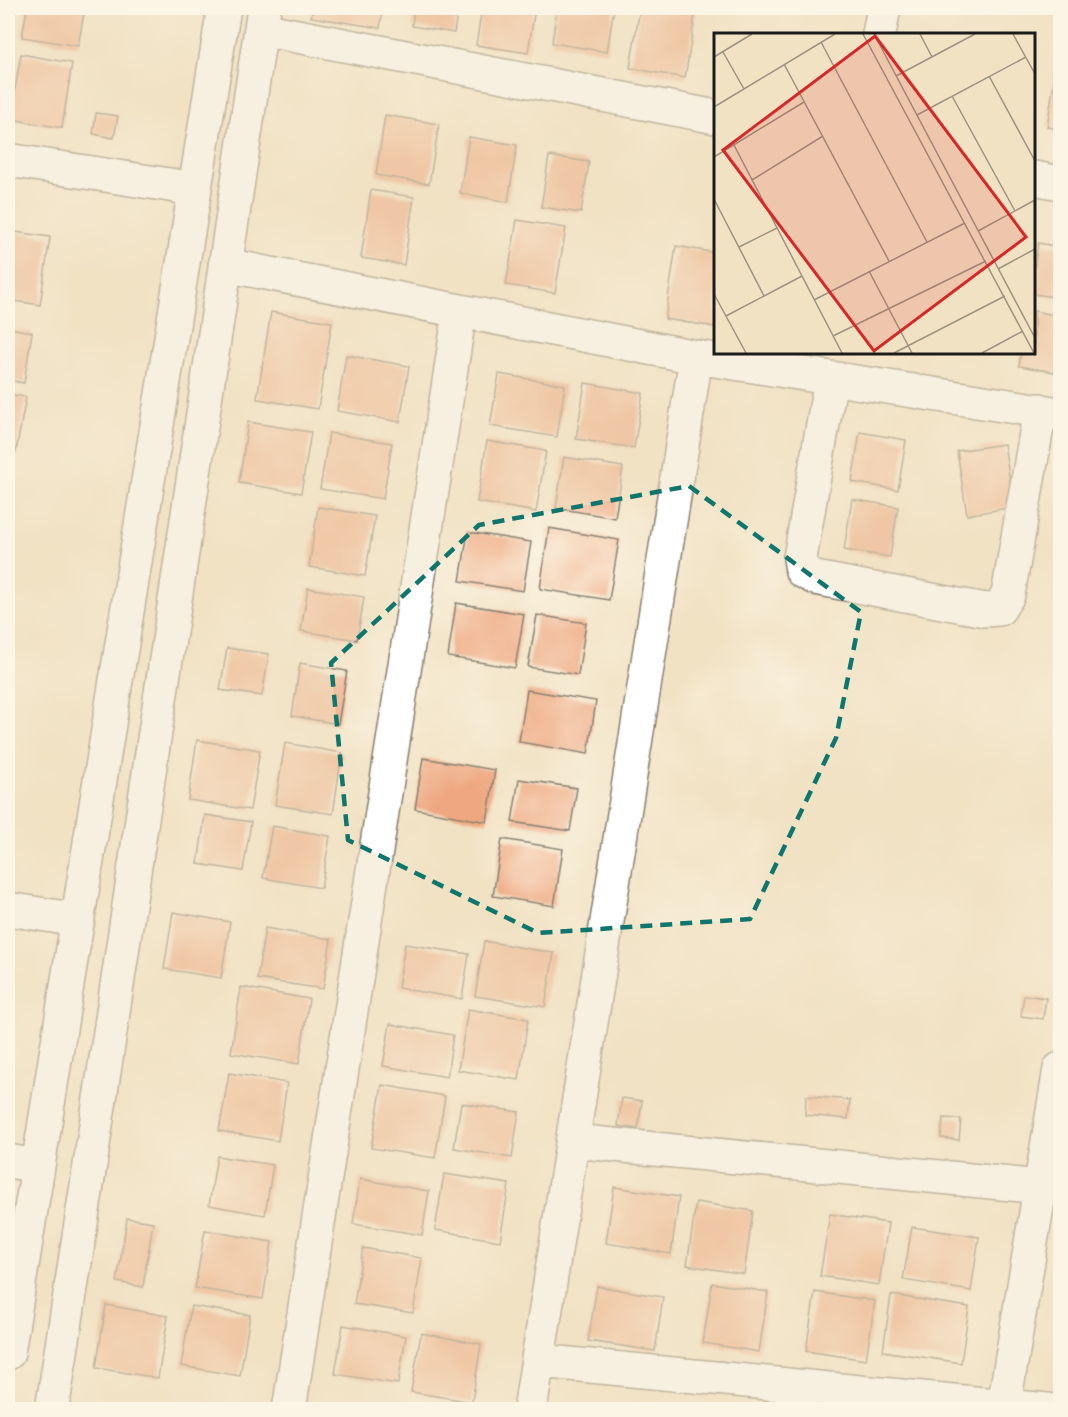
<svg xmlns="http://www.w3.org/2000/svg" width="1068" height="1417" font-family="Mynerve,sans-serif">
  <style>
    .building { fill: #eea780 }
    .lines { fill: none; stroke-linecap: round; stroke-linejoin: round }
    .minor-casing { stroke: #867f70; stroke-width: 36 }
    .minor { stroke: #fff; stroke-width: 33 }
    .marked { fill: none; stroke: #0f766e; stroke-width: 4.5; stroke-dasharray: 12 8; stroke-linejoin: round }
    .inset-road { fill: none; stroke: #9c9381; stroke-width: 1.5 }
    .view { fill: #d62828; fill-opacity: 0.15; stroke: #d62828; stroke-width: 3 }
    .inset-edge { fill: none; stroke: #1c1c1c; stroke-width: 3 }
  </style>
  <rect width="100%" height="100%" fill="#fcf5e5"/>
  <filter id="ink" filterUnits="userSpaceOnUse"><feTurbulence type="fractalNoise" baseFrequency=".0167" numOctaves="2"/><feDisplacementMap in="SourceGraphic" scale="12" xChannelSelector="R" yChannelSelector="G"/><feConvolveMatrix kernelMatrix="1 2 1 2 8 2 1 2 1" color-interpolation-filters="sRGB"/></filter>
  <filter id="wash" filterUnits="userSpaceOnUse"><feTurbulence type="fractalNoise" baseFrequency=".008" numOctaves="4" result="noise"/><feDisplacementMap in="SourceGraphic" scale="24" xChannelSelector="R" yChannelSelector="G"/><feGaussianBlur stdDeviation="1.35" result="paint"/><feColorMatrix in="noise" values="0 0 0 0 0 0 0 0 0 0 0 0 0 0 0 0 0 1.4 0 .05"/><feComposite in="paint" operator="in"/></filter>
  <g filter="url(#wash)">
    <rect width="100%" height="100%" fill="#f1e2c4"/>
    <g id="blocks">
      <path class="building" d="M27,8H85L78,46L22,37Z
        M313,8H383L380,28L311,17Z
        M414,8H458L454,33L412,26Z
        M482,8H535L528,53L476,45Z
        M557,8H614L607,52L552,43Z
        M640,8H682L696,10L685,78L630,68Z
        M21,54L72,63L62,128L10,119Z
        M1056,70L1060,71V129L1047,127Z
        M96,113L118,116L114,138L93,134Z
        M385,115L439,124L429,184L376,175Z
        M469,137L517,145L508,202L460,193Z
        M549,156L589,162L581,213L541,207Z
        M371,190L414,197L404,265L361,258Z
        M517,220L566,228L555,293L506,285Z
        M8,231L50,237L40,305L8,300Z
        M1038,243L1060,247V298L1034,294V271Z
        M676,246L716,253V327L665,319Z
        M1034,311L1060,316V373L1019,366L1021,352H1034Z
        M271,312L332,322L318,409L257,399Z
        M8,328L32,332L24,383L8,380Z
        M346,355L409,366L400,422L337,411Z
        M499,374L565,385L557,437L490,426Z
        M585,383L643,393L634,448L576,439Z
        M8,394L26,397L16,452L8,451Z
        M248,422L311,432L301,493L239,483Z
        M860,432L906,440L898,490L852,482Z
        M329,433L392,443L383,499L320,489Z
        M487,441L546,451L536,512L477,502Z
        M1004,444L1014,507L967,515L957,451Z
        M564,457L623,467L615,518L556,508Z
        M852,499L898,507L890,557L844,550Z
        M318,507L375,516L365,576L309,567Z
        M549,528L619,540L609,600L540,589Z
        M468,532L531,542L523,591L460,581Z
        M308,588L364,597L357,640L301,631Z
        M456,603L524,614L515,668L448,657Z
        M537,615L586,623L578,675L528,667Z
        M227,648L269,654L262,696L220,690Z
        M300,663L347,671L338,724L292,716Z
        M527,690L596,701L588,754L519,742Z
        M197,740L260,750L250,810L188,800Z
        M285,743L342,753L333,814L275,805Z
        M423,758L495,770L487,822L415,809Z
        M519,779L577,788L570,831L512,822Z
        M205,815L251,822L243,871L198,864Z
        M272,826L330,836L321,888L263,878Z
        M502,839L563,849L554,906L493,896Z
        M173,912L230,922L221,978L164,969Z
        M265,928L331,939L323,989L257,979Z
        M484,941L554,953L545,1007L475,996Z
        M405,944L469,954L462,999L398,988Z
        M241,987L309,999L299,1064L231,1053Z
        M1024,995L1046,998L1043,1019L1021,1016Z
        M468,1009L528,1019L519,1080L458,1070Z
        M390,1024L453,1035L447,1077L383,1066Z
        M229,1073L287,1083L278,1141L219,1131Z
        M382,1085L445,1096L435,1158L371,1148Z
        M806,1096L850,1100L848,1119L805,1115Z
        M622,1098L642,1101L638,1129L618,1126Z
        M461,1103L519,1112L512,1158L454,1148Z
        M943,1118L961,1119L959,1140L941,1138Z
        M217,1156L273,1165L265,1215L209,1205Z
        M444,1174L509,1184L500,1241L435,1230Z
        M360,1179L429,1191L422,1235L353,1224Z
        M614,1187L679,1197L671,1254L606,1243Z
        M696,1202L753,1211L744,1274L687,1265Z
        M830,1214L888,1223L879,1285L820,1276Z
        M127,1218L153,1222L143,1287L117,1282Z
        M912,1227L979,1237L971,1291L903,1280Z
        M205,1230L272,1242L263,1299L195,1288Z
        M363,1248L422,1258L413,1313L354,1304Z
        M712,1283L768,1292L759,1352L703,1343Z
        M597,1286L663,1297L655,1351L588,1341Z
        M815,1292L875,1301L866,1360L806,1351Z
        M891,1295L969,1307L961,1363L883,1351Z
        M106,1305L168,1316L158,1378L96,1368Z
        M191,1306L250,1315L240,1376L181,1366Z
        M343,1325L406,1336L398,1384L335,1374Z
        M421,1333L481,1344L472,1402L411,1392Z"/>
    </g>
  </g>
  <g filter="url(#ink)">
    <use href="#blocks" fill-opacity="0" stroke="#867f70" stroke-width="1.5"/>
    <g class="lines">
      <defs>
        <path id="minor" d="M261,29L716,117
          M879,34L884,8
          M8,160L195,189
          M1034,178L1060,183
          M225,265L696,357L1060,414
          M831,378L800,558L802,571L815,578L985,610L999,609L1008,595L1040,410
          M8,909L78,920
          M573,1141L1041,1187
          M8,1161L38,1166
          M8,1353L224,8
          M538,1361L1048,1410
          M1004,1405L1060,1069
          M52,1410L87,1185L264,8
          M289,1410L460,311
          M530,1410L696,357"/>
      </defs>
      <use href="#minor" class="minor-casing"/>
      <use href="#minor" class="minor"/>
    </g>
  </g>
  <path d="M0 0H1068V1417H0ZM689,486L861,612L836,738L750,919L538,933L348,840L331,663L479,525Z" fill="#f1e2c4" fill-opacity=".55" fill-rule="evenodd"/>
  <path class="marked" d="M689,486L861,612L836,738L750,919L538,933L348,840L331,663L479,525Z"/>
  <g transform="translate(714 33)">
    <rect width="321" height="321" fill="#f1e2c4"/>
    <path class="inset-road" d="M149,1L320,320M160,1L321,305M206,1L218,24M299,1L321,41M107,9L213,209M9,19L30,56M0,24L38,1M70,31L175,228M182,43L261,1M275,43L321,128M238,63L301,178M0,74L121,1M203,82L312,24M20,112L128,320M0,124L90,69M38,147L109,103M0,166L50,263M264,198L321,167M25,214L63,195M284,236L321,216M155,238L198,320M0,261L32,320M100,267L251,190M12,283L88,243M119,303L272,228M180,320L291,263M268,320L309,298"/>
    <path class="view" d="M161,3L312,204L160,318L9,117Z"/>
    <rect width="321" height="321" class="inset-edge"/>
  </g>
  <rect width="1068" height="1417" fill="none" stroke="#fcf5e5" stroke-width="30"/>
</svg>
